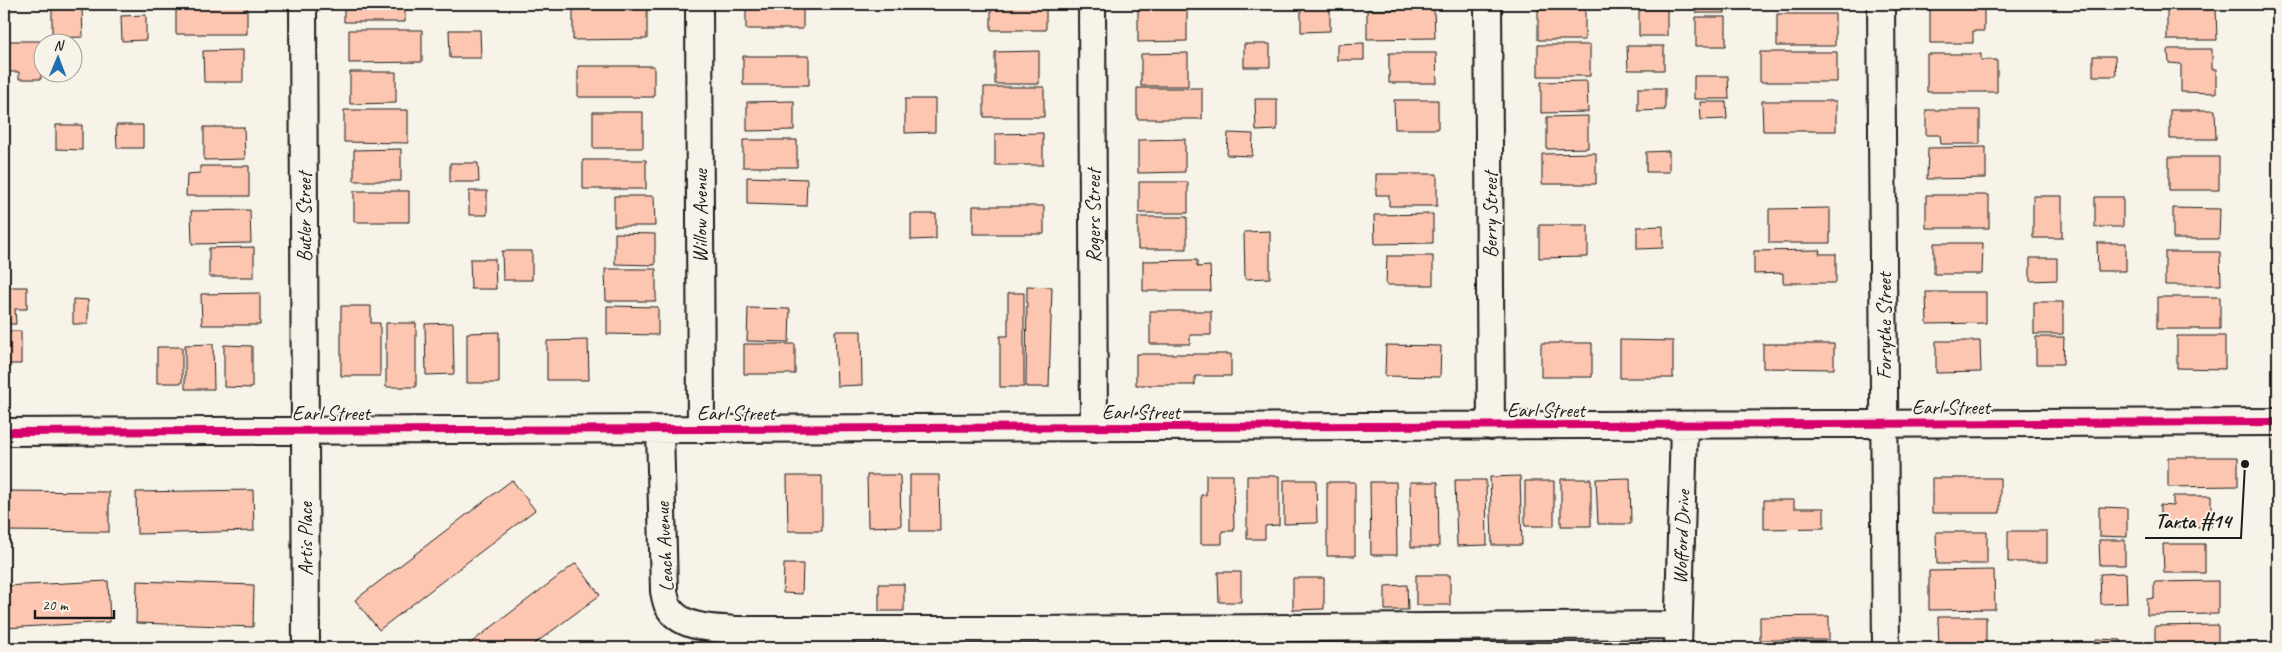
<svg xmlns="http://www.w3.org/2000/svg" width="2282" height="652" font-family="Caveat,sans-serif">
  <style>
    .building { fill: #fdc6b0; stroke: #1c1c1c }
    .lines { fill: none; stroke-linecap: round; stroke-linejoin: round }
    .minor-casing { stroke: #1c1c1c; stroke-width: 30 }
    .minor { stroke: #f7f3e8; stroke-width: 26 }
    .cycleway-casing { stroke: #f7f3e8; stroke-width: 11 }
    .cycleway { stroke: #d6006c; stroke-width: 8 }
    .labels { text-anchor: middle; stroke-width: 4; stroke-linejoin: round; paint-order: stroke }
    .street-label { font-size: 20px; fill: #1c1c1c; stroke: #f7f3e8 }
    .leader { fill: none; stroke: #1c1c1c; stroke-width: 2 }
    .callout-dot { fill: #1c1c1c; stroke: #f7f3e8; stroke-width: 2 }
    .callout-label { font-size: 21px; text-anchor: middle; font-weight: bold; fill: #1c1c1c; stroke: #f7f3e8; stroke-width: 4; stroke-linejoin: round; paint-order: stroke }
  </style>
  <rect width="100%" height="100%" fill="#f7f3e8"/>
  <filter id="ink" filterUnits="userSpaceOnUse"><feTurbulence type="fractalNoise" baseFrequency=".02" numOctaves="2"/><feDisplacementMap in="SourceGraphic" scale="10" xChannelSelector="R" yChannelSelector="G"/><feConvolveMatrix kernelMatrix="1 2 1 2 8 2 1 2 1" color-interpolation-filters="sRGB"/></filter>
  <g filter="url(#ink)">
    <path class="building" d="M247,4V34H176V8H189V5Z
      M344,4H405V22H344Z
      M746,4H803V29H746Z
      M991,4H1046V30H991Z
      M1301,4H1330V31L1301,32Z
      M1696,4H1725V13H1696Z
      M1769,4H1833V8L1769,7Z
      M82,7L83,37L52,38V8Z
      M1984,7V31H1973V43H1930V8Z
      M2167,7H2216L2217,40H2167Z
      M573,9H647V39L573,40Z
      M1138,9H1187V41L1138,42Z
      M1434,9L1435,38L1367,39V10Z
      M1538,9H1585V40H1538Z
      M1639,9H1667V36H1639Z
      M1777,14H1835V46H1777Z
      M146,15V40L122,41L121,16Z
      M1696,17H1726V46H1696Z
      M349,30H422V62L349,63Z
      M449,30H480L481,58H450Z
      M4,41H40L41,79H19V72H4Z
      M1364,43V60H1337V44Z
      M1244,44H1270V67H1244Z
      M1538,45H1590V76H1538Z
      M1627,46H1664V70H1628Z
      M2168,49H2212V69H2216V93L2181,92V64L2169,63Z
      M243,50V82H204L203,51Z
      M1039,51V84H995V52Z
      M1760,52H1837V82H1760Z
      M1188,53V86H1141V54Z
      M1389,53H1436L1437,83H1389Z
      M1927,54H1981V60H1997V92H1927Z
      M743,56H809V85H743Z
      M2093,56H2115L2116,76H2093Z
      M578,66H654V97H578Z
      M350,72H396V103L350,104Z
      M1694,76H1728L1729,99H1694Z
      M1587,81L1588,112L1541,113V82Z
      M984,87H1044V117H984Z
      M1137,88H1202V119H1137Z
      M1638,88H1665V110L1638,111Z
      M905,99H935V132L905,133Z
      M1255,99H1277V130L1256,131Z
      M1394,100H1438V129H1395Z
      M794,101V130L747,131V102Z
      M1762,101H1836V131H1763Z
      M1700,102H1726L1727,119L1701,120Z
      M344,110H408V143L344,142Z
      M1926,110H1980V144H1941L1940,135H1926Z
      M2170,110H2215L2216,139H2170Z
      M593,112H643V148H593Z
      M1588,116V148L1547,149V117Z
      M56,125H82V150L56,149Z
      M116,125H143V148H117Z
      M204,127H244L245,159L204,160Z
      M1043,133V165H995V134Z
      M1228,133L1253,134L1252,156L1227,155Z
      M1185,139V172L1138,173V140Z
      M743,140H797V167H743Z
      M1986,147V178L1927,179L1928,148Z
      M401,149V181H354V150Z
      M1669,151V172H1646V152Z
      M1596,153V184H1542V154Z
      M2169,157H2219V190H2169Z
      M583,160H646V189H583Z
      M450,163H478L479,182H450Z
      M200,166H249V196H186L187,174L200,173Z
      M1376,174H1437V206H1389V195H1376Z
      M747,177L807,179L806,206L747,204Z
      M1139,182H1188V213H1139Z
      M354,191H409V222H354Z
      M469,191H487V215H469Z
      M1926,195H1989V228H1926Z
      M614,196H654L655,226H614Z
      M2033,196H2062V238H2033Z
      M2095,197H2123V227H2095Z
      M973,206H1044V234H973Z
      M1830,208V243H1769V209Z
      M2173,208L2220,209L2219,239H2173Z
      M250,210L251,243L192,244L191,211Z
      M911,214H936V239L911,240Z
      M1433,214V243L1375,244L1374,215Z
      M1138,217H1187V249H1138Z
      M1539,225H1588V257L1539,258Z
      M1663,226V248L1637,249V227Z
      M1270,231V278L1245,279L1244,232Z
      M615,233L655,234V265L615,264Z
      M1934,243H1983L1982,274H1934Z
      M2097,243H2126V271H2098Z
      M254,247V277H209V248Z
      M1820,250L1819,254H1836V283H1783V273L1754,274V251Z
      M502,251H532V280H503Z
      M2165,252H2220L2221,285H2165Z
      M1387,256H1433V285H1386Z
      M2030,258H2057V280L2030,281Z
      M470,259H495L496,289H471Z
      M1197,260V267L1210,266L1211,291H1143V261Z
      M605,269H656V301H606Z
      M1027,286L1052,287L1049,387H1026Z
      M4,287H27V309H15L16,324H4Z
      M1926,292H1986V323L1927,324Z
      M260,293V325H202L201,294Z
      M1008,293H1024V387H1000V336H1008Z
      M2157,297H2220V329H2157Z
      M73,299L88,300V324H73Z
      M2034,302H2063V334H2034Z
      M341,306H371V323H380V376H341Z
      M607,306L658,307V335L607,334Z
      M748,308L790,309L789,342L747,341Z
      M1150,311H1211V335H1190V344H1150Z
      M386,323H416V387H386Z
      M453,323L454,374L426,375L425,324Z
      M4,331H21V364H4Z
      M835,331H861L862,385L837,386Z
      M499,332V383H467V333Z
      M2177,336H2225V369L2177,368Z
      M2036,337H2064L2063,364H2036Z
      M588,340L589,380H547V341Z
      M1620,340L1673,341V378H1620Z
      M1936,341H1980L1981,372L1936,373Z
      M1541,343H1592V377H1541Z
      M213,344L214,389H185V345Z
      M744,344H795V374H744Z
      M1763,344H1834V369L1763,368Z
      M224,345L252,346V388L224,387Z
      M1386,345L1441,346L1440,377L1385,376Z
      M157,347H182V383H157Z
      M1136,354H1231V376H1195V385H1136Z
      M2168,457H2238V486L2168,487Z
      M867,475H900L901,526L868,527Z
      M910,475H939L940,531H910Z
      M1206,475H1233L1234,531H1222V544H1201V495H1206Z
      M787,476H822V531H788Z
      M1247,476H1279V525L1265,526V539H1247Z
      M1520,476L1522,545H1492L1490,477Z
      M1630,478L1631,524H1598L1596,479Z
      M1932,478H2000V513H1932Z
      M1561,479H1591V526H1561Z
      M512,480L535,510L379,630L355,600Z
      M1284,480H1316L1317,523L1284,524Z
      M1455,480H1486L1487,545L1457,546Z
      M1525,481H1554V526H1525Z
      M1327,482H1355V556H1327Z
      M1370,482H1396L1397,555H1371Z
      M1410,482H1438L1439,547H1411Z
      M253,490L254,531L137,534L136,492Z
      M4,491L109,492V532L4,531Z
      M2173,496H2211V527H2160V505L2173,506Z
      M1764,500H1794V508H1824V528L1764,529Z
      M2099,507L2127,508V537L2099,536Z
      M2008,531H2047V562H2008Z
      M1936,532H1987V564H1937Z
      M2099,540H2125V565H2100Z
      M2163,544H2205V573H2164Z
      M576,563L600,595L529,648H464Z
      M784,564H803L802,594L783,593Z
      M1994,570L1995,609L1929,610V571Z
      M1218,572H1241V602H1219Z
      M2126,573L2127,603L2101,604L2100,574Z
      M1416,575H1450V605H1416Z
      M1293,578H1324V609L1293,610Z
      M108,581L110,622L4,628V586Z
      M137,581L254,585L253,627L136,623Z
      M2218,581V614L2147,615V599L2154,598V582Z
      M879,584H904V611H879Z
      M1407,585L1408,610H1385V586Z
      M1829,616V640H1760V617Z
      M1938,617H1986V648H1939Z
      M2218,625V648H2155V626Z
      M2096,639L2121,640V648H2096Z"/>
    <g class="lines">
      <defs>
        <path id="minor" d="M303,4L306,648
          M699,4L701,429
          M1092,4L1094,428
          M1488,4L1491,426
          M1881,4L1886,648
          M660,430L664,591C665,596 666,602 668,606C680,629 714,628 736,630H1031L1678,625
          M4,432L2278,422
          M1678,648L1684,425"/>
      </defs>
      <use href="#minor" class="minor-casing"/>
      <use href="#minor" class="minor"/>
      <defs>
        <path id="cycleway" d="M4,432L2278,422"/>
      </defs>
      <use href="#cycleway" class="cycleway-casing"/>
      <use href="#cycleway" class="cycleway"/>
    </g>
  </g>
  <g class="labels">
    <g class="street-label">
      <text transform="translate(1490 215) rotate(-90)" y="7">Berry Street</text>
      <text transform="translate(700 216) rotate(-90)" y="7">Willow Avenue</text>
      <text transform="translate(1093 216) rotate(-90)" y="7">Rogers Street</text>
      <text transform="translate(304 217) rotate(-90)" y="7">Butler Street</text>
      <text transform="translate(1884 326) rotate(-90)" y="7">Forsythe Street</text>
      <text x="1951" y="414">Earl Street</text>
      <text x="1546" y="417">Earl Street</text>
      <text x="1141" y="419">Earl Street</text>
      <text x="331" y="420">Earl Street</text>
      <text x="736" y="420">Earl Street</text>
      <text transform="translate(1681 537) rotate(-88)" y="7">Wofford Drive</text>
      <text transform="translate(305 539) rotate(-90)" y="7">Artis Place</text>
      <text transform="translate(664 547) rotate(-93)" y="7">Leach Avenue</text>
    </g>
  </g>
  <path class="leader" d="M2245 464L2241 538H2145"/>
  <circle class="callout-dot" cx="2245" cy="464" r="5"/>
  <g class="callout-label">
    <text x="2193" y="528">Tarta #14</text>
  </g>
  <rect width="2282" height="652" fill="none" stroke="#f7f3e8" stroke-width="20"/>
  <rect x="10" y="10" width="2262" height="632" fill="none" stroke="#1c1c1c" stroke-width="2" filter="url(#ink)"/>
  <g transform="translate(58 58) rotate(1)"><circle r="24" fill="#f7f3e8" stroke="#9f9d96"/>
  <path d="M0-4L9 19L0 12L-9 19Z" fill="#1f6fb2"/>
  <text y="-8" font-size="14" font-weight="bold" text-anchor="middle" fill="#1c1c1c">N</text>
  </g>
  <path d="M35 610v8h79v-8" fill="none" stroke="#1c1c1c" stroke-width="2.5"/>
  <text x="42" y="610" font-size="15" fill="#1c1c1c" stroke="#f7f3e8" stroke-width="4" paint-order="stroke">20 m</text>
</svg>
